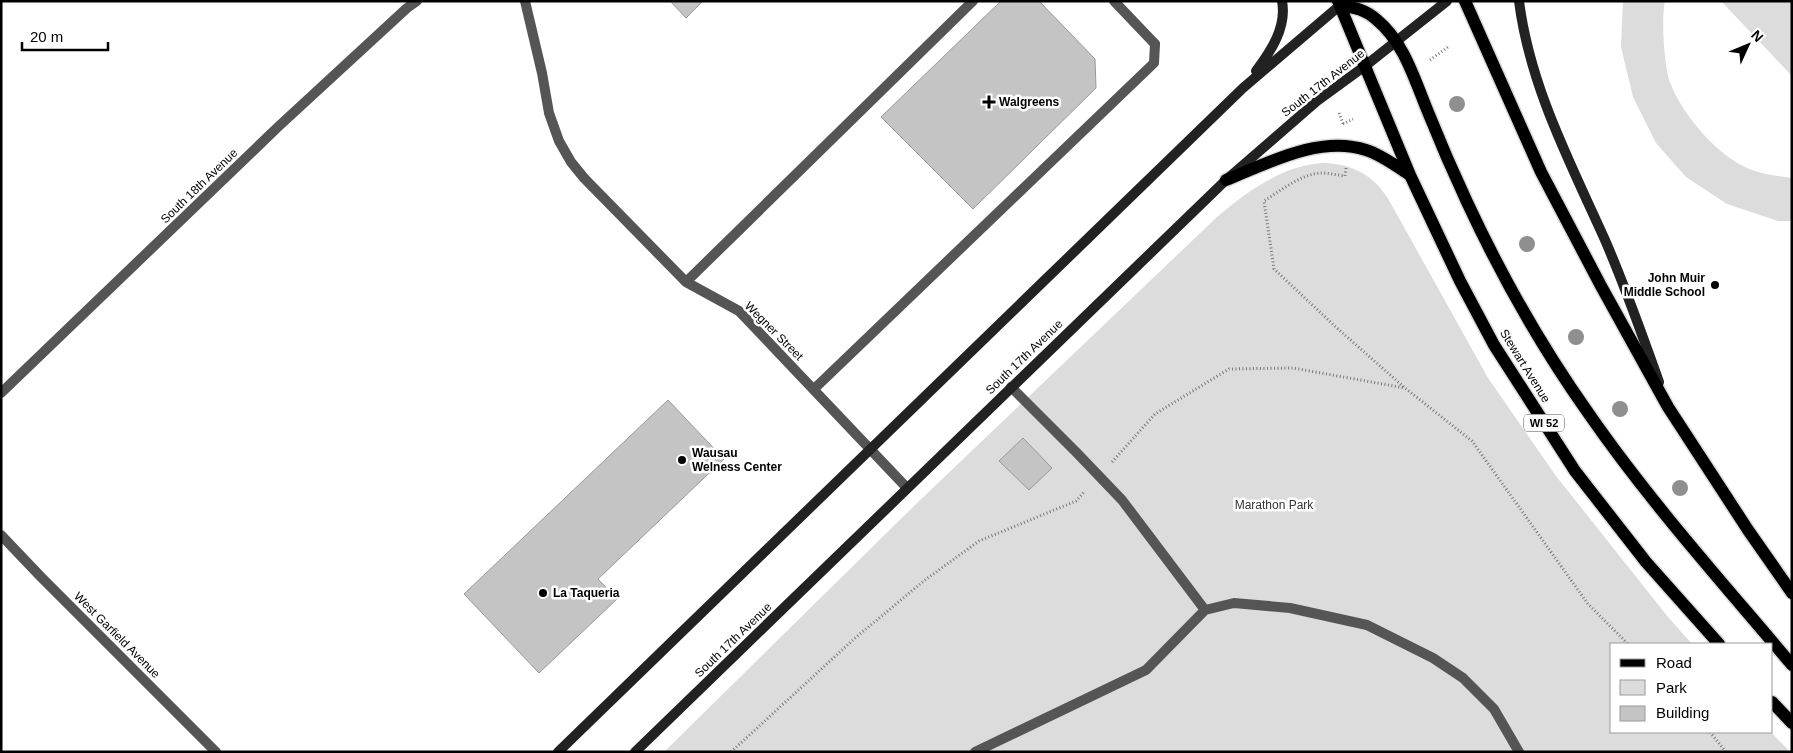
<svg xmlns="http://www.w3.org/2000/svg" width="1793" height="753" font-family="Helvetica,sans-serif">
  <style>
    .green { fill: #dcdcdc }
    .building { fill: #c4c4c4; stroke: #999 }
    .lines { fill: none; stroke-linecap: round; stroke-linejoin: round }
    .primary-casing { stroke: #dbdbdb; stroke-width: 15 }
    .path { stroke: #777; stroke-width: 3; stroke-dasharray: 1 2.5; stroke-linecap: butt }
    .service { stroke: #555; stroke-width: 10 }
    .minor { stroke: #555; stroke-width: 10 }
    .secondary { stroke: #222; stroke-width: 10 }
    .primary { stroke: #000; stroke-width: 12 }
    .tree { fill: #8f8f8f }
    .poi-dot { fill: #000; stroke: #fff; stroke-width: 2 }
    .labels { text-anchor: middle; stroke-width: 5; stroke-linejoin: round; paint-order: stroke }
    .shield { fill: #fff; stroke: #4c4c4c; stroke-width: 1 }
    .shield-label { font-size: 11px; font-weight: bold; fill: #000 }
    .street-label { font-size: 12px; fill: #000; stroke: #fff }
    .poi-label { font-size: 12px; font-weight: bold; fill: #000; stroke: #fff; text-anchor: start }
    .park-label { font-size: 12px; fill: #333; stroke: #fff }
  </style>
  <rect width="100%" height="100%" fill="#fff"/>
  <path class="green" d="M1623,1H1665C1661,19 1664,68 1671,85C1684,116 1716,154 1747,168C1761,174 1777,176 1792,178V221H1778L1727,204L1686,177L1656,143L1633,97L1621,47Z
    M1721,1H1792V76Z
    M1324,163C1354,164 1375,176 1390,202L1488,378L1556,476L1668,617L1692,644H1612V732H1771L1790,752H664L915,505L1217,217C1246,192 1285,164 1324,163Z"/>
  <path class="building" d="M670,1H703L686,18Z
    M1001,1H1039L1095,59L1096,88L973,209L881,117Z
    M668,400L724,459L598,579L617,599L539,673L464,594Z
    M1023,438L1052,468L1029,490L999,461Z"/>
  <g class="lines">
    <defs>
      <path id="primary" d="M1338,1L1410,175L1460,281L1494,345L1575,471L1646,562L1719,644
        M1465,1L1541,172L1601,286L1668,407L1748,530L1792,593
        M1340,6C1355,7 1366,10 1377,20C1404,42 1415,81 1428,112C1440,142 1453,172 1467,202C1501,275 1542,348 1589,414C1650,502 1723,583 1792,665
        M1226,180C1268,163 1320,135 1366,150C1382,155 1396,166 1410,175
        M1772,702L1792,723"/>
    </defs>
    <use href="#primary" class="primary-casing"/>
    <path class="path" d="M1430,60L1448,47
      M1339,113L1344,126
      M1343,124L1353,119
      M1346,168L1345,176C1337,175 1329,173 1321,173C1301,174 1280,191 1264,201L1274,269L1338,329L1405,388L1472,441L1588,604L1628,644
      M1112,462L1155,414L1229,369L1293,368L1405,388
      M1710,732L1726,752
      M731,752L854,639L925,580L979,541L1076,501L1085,491"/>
    <path class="service" d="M525,1L542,73L549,113L559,141L571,162L584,178L686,282L739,311L907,488
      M686,282L973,1
      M1011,387L1077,453L1122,500L1205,610L1234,603L1290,608L1367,625L1433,658L1463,678L1494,709L1519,752
      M814,389L1154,63L1155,44
      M975,752L1146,670L1205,610"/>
    <path class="minor" d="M1114,1L1155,44
      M1,393L279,126L407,8L417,1
      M1,535L41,577L216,752"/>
    <path class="secondary" d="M1519,1C1530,87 1570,162 1605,240C1625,286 1642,334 1659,382
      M1256,71C1271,51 1287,27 1282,1
      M558,752L1243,88L1344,2
      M635,752L1226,180L1317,101L1365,66L1447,1"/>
    <use href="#primary" class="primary"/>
  </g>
  <g class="tree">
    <circle cx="1457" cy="104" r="8"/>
    <circle cx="1527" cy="244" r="8"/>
    <circle cx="1576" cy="337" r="8"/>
    <circle cx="1620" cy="409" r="8"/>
    <circle cx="1680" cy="488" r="8"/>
  </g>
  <g class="poi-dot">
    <path d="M986.5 94.5h5v5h5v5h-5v5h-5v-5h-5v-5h5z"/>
    <circle cx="1715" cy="285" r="5"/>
    <circle cx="682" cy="460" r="5"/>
    <circle cx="543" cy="593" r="5"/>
  </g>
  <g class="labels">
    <rect class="shield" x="1524" y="414.5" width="40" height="17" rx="4"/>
    <g class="shield-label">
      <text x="1544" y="427">WI 52</text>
    </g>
    <g class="street-label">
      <text transform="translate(1323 83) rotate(-38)" y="4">South 17th Avenue</text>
      <text transform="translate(199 186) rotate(-44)" y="4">South 18th Avenue</text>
      <text transform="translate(774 331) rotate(45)" y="4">Wegner Street</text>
      <text transform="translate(1024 357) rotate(-44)" y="4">South 17th Avenue</text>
      <text transform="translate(1525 366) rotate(58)" y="4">Stewart Avenue</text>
      <text transform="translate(117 635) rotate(45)" y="4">West Garfield Avenue</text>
      <text transform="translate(733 640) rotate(-44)" y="4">South 17th Avenue</text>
    </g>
    <g class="poi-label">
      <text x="999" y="106">Walgreens</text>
      <text x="1705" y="282" text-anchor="end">John Muir<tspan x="1705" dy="14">Middle School</tspan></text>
      <text x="692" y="457">Wausau<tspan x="692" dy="14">Welness Center</tspan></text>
      <text x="553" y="597">La Taqueria</text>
    </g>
    <g class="park-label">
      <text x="1274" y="509">Marathon Park</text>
    </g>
  </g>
  <rect width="1793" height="753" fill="none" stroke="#000000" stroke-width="5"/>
  <rect x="1610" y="643" width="162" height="90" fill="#ffffff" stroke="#999999"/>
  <rect x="1620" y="659" width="25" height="8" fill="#000000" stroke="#999999"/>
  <text x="1656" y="668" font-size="15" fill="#000000">Road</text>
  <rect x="1620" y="680" width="25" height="15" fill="#dcdcdc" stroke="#999999"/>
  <text x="1656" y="693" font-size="15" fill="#000000">Park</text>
  <rect x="1620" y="706" width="25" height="15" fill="#c4c4c4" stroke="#999999"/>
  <text x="1656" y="718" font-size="15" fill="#000000">Building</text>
  <g transform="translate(1748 45) rotate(46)" stroke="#ffffff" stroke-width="4" paint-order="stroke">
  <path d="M0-4L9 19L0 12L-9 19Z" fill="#000000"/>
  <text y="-8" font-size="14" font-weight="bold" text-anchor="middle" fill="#000000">N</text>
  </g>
  <path d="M22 42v8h86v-8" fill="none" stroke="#000000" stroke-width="2.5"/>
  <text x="30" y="42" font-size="15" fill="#000000" stroke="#ffffff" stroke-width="4" paint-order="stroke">20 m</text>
</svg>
